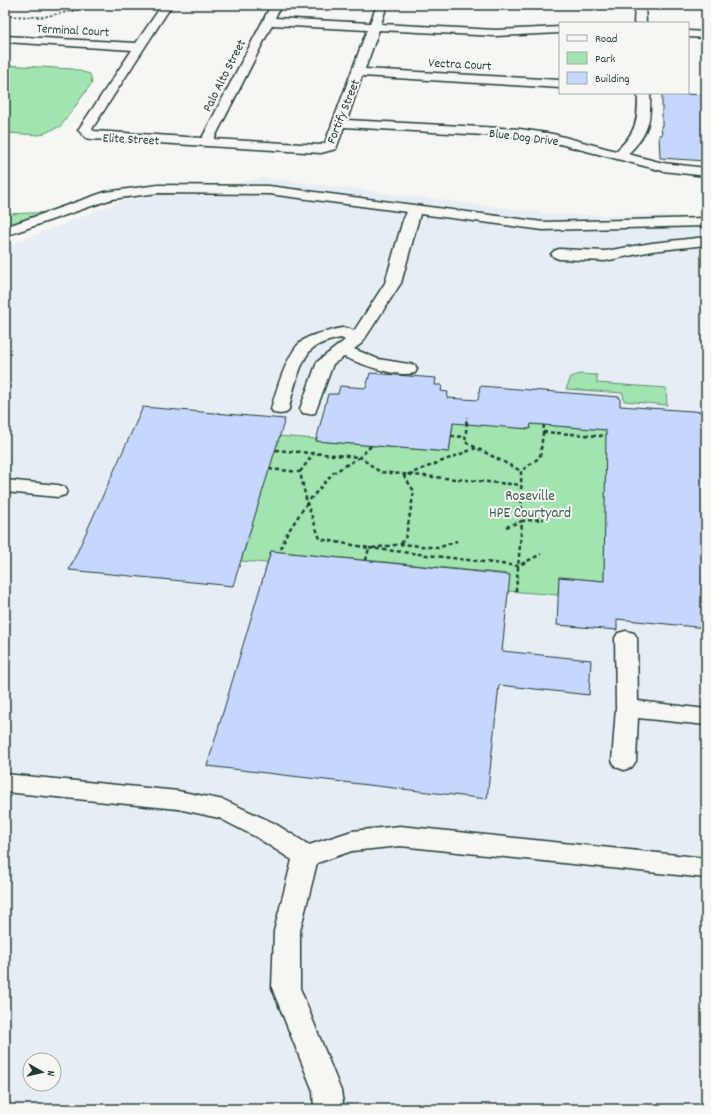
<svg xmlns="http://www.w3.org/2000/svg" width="711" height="1114" font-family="Dekko,sans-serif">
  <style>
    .built { fill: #e7edf5; fill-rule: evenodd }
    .green { fill: #a1e4af; stroke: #609072 }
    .building { fill: #c5d7fd; stroke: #1f3d34 }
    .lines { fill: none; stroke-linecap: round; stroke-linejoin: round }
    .minor-casing { stroke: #1f3d34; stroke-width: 3 }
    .path-far2 { stroke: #1f3d34; stroke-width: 1.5; stroke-dasharray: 2.5 2; stroke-linecap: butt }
    .path-far1 { stroke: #1f3d34; stroke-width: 2; stroke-dasharray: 3 2.5; stroke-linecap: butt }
    .path { stroke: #1f3d34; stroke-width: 2.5; stroke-dasharray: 4 3; stroke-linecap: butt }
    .minor { fill: #f6f6f2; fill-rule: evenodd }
    .labels { text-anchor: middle; stroke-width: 4; stroke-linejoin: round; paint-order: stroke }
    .far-street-label { font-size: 13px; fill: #1f3d34; stroke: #f6f6f2 }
    .park-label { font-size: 15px; fill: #395e4d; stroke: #f6f6f2 }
  </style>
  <rect width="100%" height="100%" fill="#f6f6f2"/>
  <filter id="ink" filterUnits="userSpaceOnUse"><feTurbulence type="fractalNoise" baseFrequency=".025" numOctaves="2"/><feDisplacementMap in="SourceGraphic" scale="8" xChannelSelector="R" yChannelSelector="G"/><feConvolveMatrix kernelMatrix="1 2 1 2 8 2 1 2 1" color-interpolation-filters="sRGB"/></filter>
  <g filter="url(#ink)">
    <path class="built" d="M264,178L562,215L706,216V1109H5V247L122,201ZM30,1060H54V1084H30Z"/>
    <path class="green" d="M5,65L73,69L90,74L92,83L61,126L40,135L5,133Z
      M58,212L5,232V214Z
      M580,374L597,375V383L666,388L667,405L624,401L623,393L566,389L571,377Z
      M454,416L475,424L530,429L531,424L607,430L604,581L559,577L558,595L508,591L509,574L271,551L267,563L241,561L279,436L316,439V441L449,452Z"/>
    <path class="building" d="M662,93L706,95V161L660,158L659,135H662L661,126H662Z
      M370,373L436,378L435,385H442L441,391L448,392L447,398L478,400L480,386L620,397V406L706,412V628L617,619V630L557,625L559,577L604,581L606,430L531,424L530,429L453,423L449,452L316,441L328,394H338L340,386L366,388Z
      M143,407L285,419L233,586L69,570Z
      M271,551L510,575L502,651L591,660L589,695L499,685L487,799L207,766Z"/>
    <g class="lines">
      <defs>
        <path id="minor" d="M162,5H172L92,129L94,131L202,138L271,5H281L275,18L370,23L377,5H387L381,24L496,30L560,27V33L496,36L379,30L365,69L560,80V88L362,76L347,120L520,129L553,134L616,151C637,132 638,120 638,93H650C651,120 649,134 628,154L663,163L706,168V176L663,171L552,142L520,137L344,127L336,149L321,153L91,139L86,138L78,130L132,50L5,42V36L136,43ZM272,25L367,30L325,143L320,145L214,139Z
          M635,5H645L646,23H634Z
          M688,31L706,32V38L688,37Z
          M158,185L269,186L543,222L706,218V226L543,230L420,214L401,283L362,343L354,349L378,359L415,365L417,369L415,373C395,378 362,364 344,357L333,364L315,413L309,414L303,413L300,409L317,362L345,340L341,338C331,340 317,343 310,351C300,363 292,393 289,409L286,413L280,414L274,413L271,409C276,391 287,353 301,342C309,335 320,333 330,331C339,328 346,326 354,331L385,283L403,220L407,212L269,194L158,193L112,199L5,236V227L105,192Z
          M706,237V245L652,251L605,261L559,259L554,257L551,254L554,251L559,249L605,251L652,243Z
          M5,480L58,485L65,487L67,491L65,495L58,497L5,492Z
          M626,631L634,633L637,638L638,701L706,709V725L638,718L636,761L632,767L624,770L616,767L612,761L616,708L615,638L618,633Z
          M5,774L178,791L224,800L274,823L309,845L352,831L400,826L706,858V878L400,846L352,851L317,863L300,931V988L341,1091L344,1109H314L313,1091L272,988L274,931L292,860L256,837L219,818L178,809L5,792Z"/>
      </defs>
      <use href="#minor" class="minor-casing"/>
      <path class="path-far2" d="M5,16L43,17L100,5"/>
      <path class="path-far1" d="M466,423L467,417"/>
      <path class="path" d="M467,422L465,442L521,471
        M544,425L540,457L521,471L522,521L544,519
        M543,432L600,436L606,434
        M451,436L465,437
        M371,446L360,457L380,472L521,485
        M275,450L359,457
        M360,457L333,473L307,503L320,539L369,548L366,560
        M269,469L300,472L307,503L286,535L280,552
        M300,472L314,453
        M506,527L522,521L516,591
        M401,544L406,536L414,491L404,476L476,448
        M369,548L518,566L541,554
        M372,548L402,544L438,548L457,541"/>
      <use href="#minor" class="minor"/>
    </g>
  </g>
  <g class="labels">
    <g class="far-street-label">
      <text transform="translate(73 29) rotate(3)" y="5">Terminal Court</text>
      <text transform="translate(460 63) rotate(3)" y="5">Vectra Court</text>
      <text transform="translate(223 75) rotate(-63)" y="5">Palo Alto Street</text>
      <text transform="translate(342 111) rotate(-68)" y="5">Fortify Street</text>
      <text transform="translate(524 136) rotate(7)" y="5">Blue Dog Drive</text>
      <text transform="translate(131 138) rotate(3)" y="5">Elite Street</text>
    </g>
    <g class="park-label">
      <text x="530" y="500">Roseville<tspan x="530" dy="17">HPE Courtyard</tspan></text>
    </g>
  </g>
  <rect width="711" height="1114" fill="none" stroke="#f6f6f2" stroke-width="20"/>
  <rect x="10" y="10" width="691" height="1094" fill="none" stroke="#1f3d34" stroke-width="1.5" filter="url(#ink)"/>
  <rect x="559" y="22" width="130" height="72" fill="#f6f6f2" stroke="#a0aca6"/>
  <rect x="567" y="35" width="20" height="6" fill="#f6f6f2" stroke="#a0aca6"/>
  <text x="595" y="42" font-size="12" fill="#1f3d34">Road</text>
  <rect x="567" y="52" width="20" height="12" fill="#a1e4af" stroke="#a0aca6"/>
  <text x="595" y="62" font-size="12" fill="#1f3d34">Park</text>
  <rect x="567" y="72" width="20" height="12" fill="#c5d7fd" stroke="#a0aca6"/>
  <text x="595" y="82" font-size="12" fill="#1f3d34">Building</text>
  <g transform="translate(42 1072) rotate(98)"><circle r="19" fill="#f6f6f2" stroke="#a0aca6"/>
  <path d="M0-3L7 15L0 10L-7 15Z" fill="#1f3d34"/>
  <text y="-6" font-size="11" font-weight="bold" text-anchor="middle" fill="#1f3d34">N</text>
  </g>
</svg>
